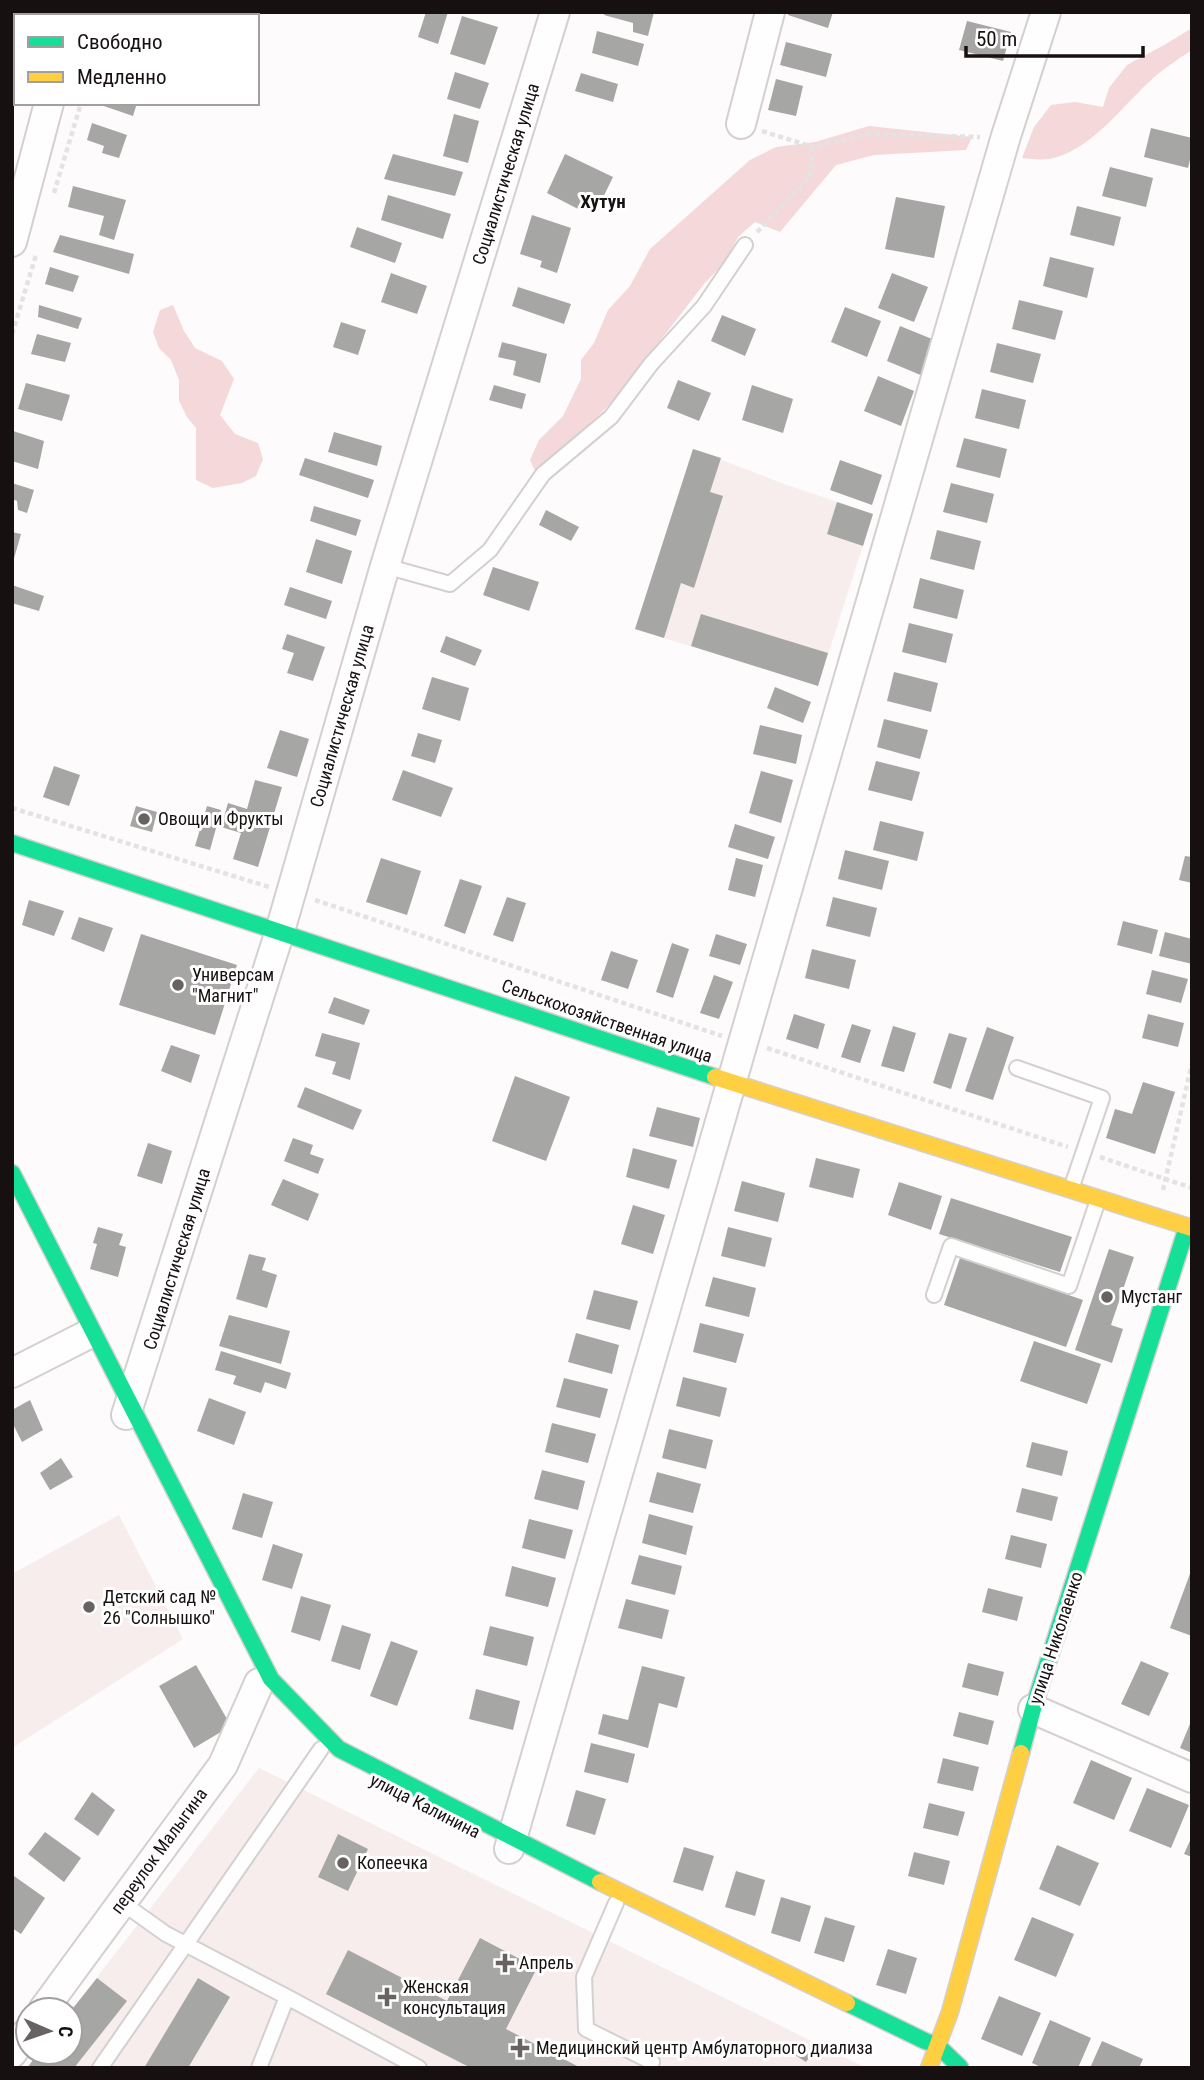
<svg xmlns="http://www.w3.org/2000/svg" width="1204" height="2080" font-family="'Roboto Condensed',sans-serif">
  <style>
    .built { fill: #f7eded }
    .green { fill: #f5d8d9 }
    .building { fill: #a6a7a5 }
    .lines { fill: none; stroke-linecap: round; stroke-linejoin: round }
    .lane-casing { stroke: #d5d0d0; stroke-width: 18 }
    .street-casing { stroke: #d5d0d0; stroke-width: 32 }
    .fast-casing { stroke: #d5d0d0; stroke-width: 19 }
    .slow-casing { stroke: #d5d0d0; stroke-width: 19 }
    .path { stroke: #e4e3e3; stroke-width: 4.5; stroke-dasharray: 5 3.5; stroke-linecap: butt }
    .lane { stroke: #fffefe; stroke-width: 14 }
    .street { stroke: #fffefe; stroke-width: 28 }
    .fast { stroke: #16e098; stroke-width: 16 }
    .slow { stroke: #ffcf43; stroke-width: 16 }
    .poi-dot { fill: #686262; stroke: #fff; stroke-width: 2.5 }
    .labels { text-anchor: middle; stroke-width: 6; stroke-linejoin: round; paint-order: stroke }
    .street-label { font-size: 18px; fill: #171010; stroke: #fff }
    .poi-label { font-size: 18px; fill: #171010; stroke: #fff; text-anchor: start }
    .neighbourhood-label { font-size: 19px; font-weight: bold; fill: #171010; stroke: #fff }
  </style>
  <rect width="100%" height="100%" fill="#fdfbfb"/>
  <path class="built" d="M693,449L784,484L873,514L818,686L635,629Z
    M119,1515L183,1639L12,1748V1574Z
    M259,1768L866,2068H27L39,2052H70V2012Z"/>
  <path class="green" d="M1192,28V50C1177,60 1161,70 1148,83C1120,109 1089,152 1049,159C1040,160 1030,159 1022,158L1034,127L1051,105L1075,102L1103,107L1109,88L1127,65L1166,44Z
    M869,126L972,137L966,150L874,155L836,165L780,232L755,222L738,237L727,260L704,284L620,393L598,416L535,471L530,460L539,440L563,416L581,379V360L594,343L608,310L630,286L650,249L750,160L776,147L815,142Z
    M173,305L184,331L195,348L222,361L234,379L220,415L235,434L258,443L263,459L256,476L242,483L213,488L196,480V428L187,417L179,401V380L171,360L159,348L153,332L160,310Z"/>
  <path class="building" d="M168,12L167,16H150L141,13Z
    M199,12H240L250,15L198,16Z
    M426,12H448L438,44L418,37Z
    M605,12H654L648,36L633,32V23L604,15Z
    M789,12H833L828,28L788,15Z
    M462,16L498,27L485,65L450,54Z
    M967,21L1011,32L1003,61L959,50Z
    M12,31L16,32V60L12,58Z
    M597,31L644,44L638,66L592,53Z
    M786,42L832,54L826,77L780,65Z
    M455,72L489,83L480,109L447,99Z
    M581,73L618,84L613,102L575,91Z
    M776,79L803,86L796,116L768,110Z
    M95,103H137L133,116Z
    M454,114L479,121L468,163L443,156Z
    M92,123L127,135L119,158L102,153L104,146L87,140Z
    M1151,128L1192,138V152L1188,168L1144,157Z
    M393,154L463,172L455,196L384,179Z
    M565,154L613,177L598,208L586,202L582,211L547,193Z
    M1110,167L1153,178L1146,207L1102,196Z
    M73,186L126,200L114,240L99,235L104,216L68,207Z
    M388,195L451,214L443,239L381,220Z
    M896,197L945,206L934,258L885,249Z
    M1077,206L1121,217L1114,246L1070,235Z
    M532,215L571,228L557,273L540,267L542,261L520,254Z
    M357,227L402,243L395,263L350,247Z
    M60,235L134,254L129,274L53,252Z
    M1050,257L1094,268L1087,298L1043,286Z
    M50,267L79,276L73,292L45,284Z
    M391,273L427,286L417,314L381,302Z
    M892,273L928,287L914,322L878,308Z
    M518,287L571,304L564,324L512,306Z
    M1019,300L1063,311L1055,340L1012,329Z
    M39,305L82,318L78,329L38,317Z
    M845,307L881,321L867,357L831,342Z
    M722,315L756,329L745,356L711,341Z
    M341,322L366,330L358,355L333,347Z
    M900,326L937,341L923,376L887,361Z
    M37,334L71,343L65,362L31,354Z
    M502,342L547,354L540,383L513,375L516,361L498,357Z
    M997,343L1041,354L1033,383L990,372Z
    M878,376L914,391L901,426L864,411Z
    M678,380L711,393L699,421L667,408Z
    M26,383L70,395L62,421L18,409Z
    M494,385L526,394L522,409L489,400Z
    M752,385L793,399L783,433L742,420Z
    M982,389L1026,400L1019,429L975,418Z
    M13,431L44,441L38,469L12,461Z
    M334,432L382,446L377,466L328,452Z
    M964,438L1007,449L1000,478L956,467Z
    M693,449L721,458L710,492L723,496L694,588L681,583L664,638L635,629Z
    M305,458L374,480L368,498L299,475Z
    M840,460L882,475L872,505L830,490Z
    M12,483L34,490L27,513L18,510L17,501L12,499Z
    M951,483L994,494L987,523L943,512Z
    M837,502L873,514L863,546L827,534Z
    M314,506L361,520L356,536L310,521Z
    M546,510L579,527L571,541L539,525Z
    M937,530L981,541L974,570L930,559Z
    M12,532L21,534L13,562H12Z
    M316,539L352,551L342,584L306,572Z
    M493,567L539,582L529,611L483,595Z
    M920,578L964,590L957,619L913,608Z
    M12,585L44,596L39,611L12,603Z
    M290,587L332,601L326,619L284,605Z
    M701,614L828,653L818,686L691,646Z
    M909,623L953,634L946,663L902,652Z
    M287,634L325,647L313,681L287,673L294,653L282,649Z
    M446,636L482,650L475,666L440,652Z
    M894,672L938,683L931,712L887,701Z
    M432,677L469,688L460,721L422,709Z
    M775,687L811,702L803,723L767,708Z
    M884,719L928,730L920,759L877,747Z
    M760,725L802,735L796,764L753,754Z
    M280,730L309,739L297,777L267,768Z
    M418,733L442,740L435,763L411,756Z
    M876,761L920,772L912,801L868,790Z
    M54,766L80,775L69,806L43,797Z
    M403,770L453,788L441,817L392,800Z
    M761,771L793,780L781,823L749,813Z
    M255,780L282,787L258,867L233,859L241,833L221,827L228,803L247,809Z
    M136,806L157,812L152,832L130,826Z
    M207,806L221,810L210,850L195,846Z
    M880,821L924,832L917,861L873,850Z
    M735,824L775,837L768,859L728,847Z
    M845,850L889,861L882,890L838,879Z
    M1185,856L1192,857V883L1179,880Z
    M381,858L421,871L407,915L366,902Z
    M736,858L763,865L755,897L728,890Z
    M460,879L482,886L465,934L444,926Z
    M507,897L526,903L513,942L493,935Z
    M833,897L877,908L870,937L826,926Z
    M29,900L64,911L54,936L22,925Z
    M79,917L113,928L104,952L71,939Z
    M1123,921L1158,930L1152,954L1117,945Z
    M1165,932L1192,939V964L1159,956Z
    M141,934L237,965L215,1035L119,1005Z
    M716,934L747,944L740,965L709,956Z
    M672,943L689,949L673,998L656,992Z
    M812,949L856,960L849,989L805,978Z
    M611,951L638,960L628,989L601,980Z
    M1152,970L1188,979L1181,1003L1146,994Z
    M714,975L733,982L719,1019L700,1013Z
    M334,997L370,1010L364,1025L328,1013Z
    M794,1014L825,1024L818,1049L786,1039Z
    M1148,1014L1184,1023L1178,1047L1142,1038Z
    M852,1024L871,1030L860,1063L841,1057Z
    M893,1026L916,1033L904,1072L881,1066Z
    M987,1027L1014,1037L993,1100L965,1091Z
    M322,1033L360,1043L350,1080L332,1074L336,1062L315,1056Z
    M949,1033L967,1038L951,1089L933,1083Z
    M171,1045L200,1055L191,1083L161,1071Z
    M515,1076L570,1097L546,1161L492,1141Z
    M1143,1082L1175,1092L1155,1154L1106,1138L1115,1109L1132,1114Z
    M305,1087L362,1110L353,1130L297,1107Z
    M657,1107L700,1118L693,1147L649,1136Z
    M293,1138L313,1145L310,1154L324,1159L318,1174L284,1161Z
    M148,1143L172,1151L162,1184L137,1176Z
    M633,1148L677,1160L669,1189L626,1177Z
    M816,1158L860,1169L853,1198L809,1187Z
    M283,1179L319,1194L308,1221L271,1205Z
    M742,1181L785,1193L778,1222L734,1211Z
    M899,1182L942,1196L931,1230L888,1215Z
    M951,1198L1072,1237L1060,1272L939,1234Z
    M633,1205L665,1215L653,1254L621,1244Z
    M98,1227L123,1234L119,1245L126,1247L118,1277L90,1269L97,1244L93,1243Z
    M728,1227L772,1238L765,1267L721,1256Z
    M1109,1249L1134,1257L1111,1325L1123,1329L1112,1363L1075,1350Z
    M249,1254L266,1258L262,1270L277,1275L267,1308L236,1299Z
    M960,1258L1083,1300L1066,1347L944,1305Z
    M713,1277L756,1288L749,1317L705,1306Z
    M594,1290L638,1301L630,1330L586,1319Z
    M229,1315L290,1331L281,1364L219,1346Z
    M700,1323L744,1334L736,1363L693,1352Z
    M576,1333L619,1345L612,1374L568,1362Z
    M1034,1341L1101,1364L1087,1404L1020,1381Z
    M221,1351L291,1373L286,1389L265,1382L261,1393L233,1384L236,1376L215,1370Z
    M683,1377L727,1388L720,1417L676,1406Z
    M564,1378L608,1389L600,1418L556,1407Z
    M209,1398L246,1412L234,1445L197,1431Z
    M30,1400L43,1430L22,1442L12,1422V1410Z
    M552,1423L596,1434L588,1463L545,1452Z
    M669,1429L713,1440L706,1469L662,1458Z
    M1032,1442L1068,1451L1062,1476L1026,1467Z
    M61,1458L73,1477L50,1490L40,1473Z
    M542,1470L585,1481L578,1510L534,1499Z
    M657,1472L701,1484L693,1513L649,1502Z
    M1022,1488L1058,1497L1052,1521L1016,1512Z
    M243,1493L273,1502L262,1538L232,1529Z
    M649,1514L693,1526L686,1555L642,1543Z
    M529,1519L573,1530L565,1559L522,1548Z
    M1011,1535L1047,1544L1041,1568L1005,1559Z
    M273,1544L303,1554L292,1589L262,1580Z
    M639,1555L682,1566L675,1595L631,1584Z
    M512,1566L556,1578L548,1607L505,1596Z
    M1191,1571H1192V1636L1170,1628Z
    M988,1588L1023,1597L1017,1621L982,1612Z
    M301,1596L331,1605L320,1641L291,1632Z
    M626,1599L669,1610L662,1639L618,1628Z
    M342,1625L371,1634L360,1670L331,1661Z
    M490,1626L534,1637L527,1666L483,1655Z
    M391,1641L418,1651L397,1706L370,1696Z
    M1141,1661L1169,1673L1149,1716L1121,1704Z
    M968,1663L1004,1672L998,1696L962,1687Z
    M196,1665L231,1726L194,1748L159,1686Z
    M642,1666L685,1677L677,1708L659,1703L648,1748L598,1734L603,1714L628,1720Z
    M476,1689L520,1701L513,1730L469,1719Z
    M959,1712L994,1721L988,1745L953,1736Z
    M1192,1719V1753L1180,1748Z
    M591,1743L635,1754L628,1783L584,1772Z
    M943,1758L979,1767L973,1791L937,1783Z
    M1091,1760L1132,1778L1114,1820L1073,1803Z
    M1147,1788L1189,1805L1171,1848L1129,1831Z
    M576,1790L606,1799L595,1835L566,1826Z
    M92,1792L115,1810L98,1836L74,1819Z
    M929,1803L965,1812L958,1836L923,1828Z
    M45,1832L81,1858L64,1882L28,1854Z
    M338,1834L368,1849L348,1891L318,1877Z
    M1192,1836V1857L1184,1854Z
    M1057,1845L1099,1863L1080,1906L1039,1889Z
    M684,1847L714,1856L703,1891L673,1882Z
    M914,1852L950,1861L944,1885L908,1876Z
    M736,1871L765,1880L755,1916L725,1907Z
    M14,1876L45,1898L21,1934L12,1928V1880Z
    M781,1897L811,1906L800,1942L771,1933Z
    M825,1917L855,1926L844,1962L814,1953Z
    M1032,1917L1074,1934L1056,1977L1014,1960Z
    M480,1938L537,1968L506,2029L581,2068H471L326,1994L348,1950L447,2001Z
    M888,1949L917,1958L906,1994L876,1985Z
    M97,1978L127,2001L74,2068H27L39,2052H70V2012Z
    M198,1978L230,1997L188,2068H144Z
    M999,1996L1041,2013L1022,2056L981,2039Z
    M1050,2020L1091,2038L1078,2068H1043L1032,2063Z
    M1102,2041L1143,2059L1139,2068H1090Z
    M801,2046L812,2053L806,2062L795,2055Z"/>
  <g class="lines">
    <defs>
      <path id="lane" d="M385,566L450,584L490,550L543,474L611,417L651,364L704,306L745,245
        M1017,1068L1102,1098L1071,1189
        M934,1295L951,1246L1069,1286L1098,1200
        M121,1902L166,1934L287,1997L259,2068
        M616,1903L584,1977L586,2029L652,2062L650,2068
        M287,1997L419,2068
        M100,2068L321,1749"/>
      <path id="street" d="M72,16L73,12
        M741,124L770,12
        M12,242L49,103
        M12,1373L85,1336
        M126,1415L280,931L385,566L555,12
        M1033,1709L1192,1778
        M509,1849L1006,136L1046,12
        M43,2010L223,1765L259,1683
        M12,2053L28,2031"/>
      <path id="fast" d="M12,843L715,1077
        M12,1173L271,1679L339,1749L600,1882
        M1021,1753L1033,1709L1187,1227
        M847,2003L925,2041L937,2045L960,2067"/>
      <path id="slow" d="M715,1077L1192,1228
        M600,1882L847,2003
        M929,2068L950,2012L1021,1753"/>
    </defs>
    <use href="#lane" class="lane-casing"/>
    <use href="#street" class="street-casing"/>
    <use href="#fast" class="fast-casing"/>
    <use href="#slow" class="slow-casing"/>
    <path class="path" d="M107,16L108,12
      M762,131L813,147
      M54,193L81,103
      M757,232L810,177L813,147L870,134L980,137
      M12,334L36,255
      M12,808L269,887
      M315,900L722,1036
      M767,1048L1068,1147
      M1100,1157L1192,1188
      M1163,1190L1192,1063"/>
    <use href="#lane" class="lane"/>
    <use href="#street" class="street"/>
    <use href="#fast" class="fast"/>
    <use href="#slow" class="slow"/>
  </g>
  <g class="poi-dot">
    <circle cx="144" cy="819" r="7"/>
    <circle cx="178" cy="985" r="7"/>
    <circle cx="1107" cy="1297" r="7"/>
    <circle cx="89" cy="1607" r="7"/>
    <circle cx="343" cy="1863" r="7"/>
    <path d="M501.5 1952.5h7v7h7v7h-7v7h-7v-7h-7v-7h7z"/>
    <path d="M383.5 1986.5h7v7h7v7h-7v7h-7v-7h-7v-7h7z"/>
    <path d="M516.5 2037.5h7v7h7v7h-7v7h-7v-7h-7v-7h7z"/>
  </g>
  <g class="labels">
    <g class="street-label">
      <text transform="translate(506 174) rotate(-73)" y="6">Социалистическая улица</text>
      <text transform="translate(342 716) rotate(-74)" y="6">Социалистическая улица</text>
      <text transform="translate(607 1021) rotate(19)" y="6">Сельскохозяйственная улица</text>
      <text transform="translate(177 1259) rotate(-73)" y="6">Социалистическая улица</text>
      <text transform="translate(1056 1638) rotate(-72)" y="6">улица Николаенко</text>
      <text transform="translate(425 1806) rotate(27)" y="6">улица Калинина</text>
      <text transform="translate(159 1851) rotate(-54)" y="6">переулок Малыгина</text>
    </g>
    <g class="poi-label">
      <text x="158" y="825">Овощи и Фрукты</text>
      <text x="192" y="981">Универсам<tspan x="192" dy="21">"Магнит"</tspan></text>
      <text x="1121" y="1303">Мустанг</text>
      <text x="103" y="1603">Детский сад №<tspan x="103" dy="21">26 "Солнышко"</tspan></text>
      <text x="357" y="1869">Копеечка</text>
      <text x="519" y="1969">Апрель</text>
      <text x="403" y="1993">Женская<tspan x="403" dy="21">консультация</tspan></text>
      <text x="536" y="2054">Медицинский центр Амбулаторного диализа</text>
    </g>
    <g class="neighbourhood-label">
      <text x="603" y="208">Хутун</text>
    </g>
  </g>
  <rect width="1204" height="2080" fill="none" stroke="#171010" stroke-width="28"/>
  <rect x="14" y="14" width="245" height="91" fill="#ffffff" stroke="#a29f9f" stroke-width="2"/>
  <rect x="28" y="37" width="35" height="10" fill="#16e098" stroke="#a29f9f" stroke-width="2"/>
  <text x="77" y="49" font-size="21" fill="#171010">Свободно</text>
  <rect x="28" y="72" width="35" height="10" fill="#ffcf43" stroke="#a29f9f" stroke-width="2"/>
  <text x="77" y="84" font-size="21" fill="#171010">Медленно</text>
  <g transform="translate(49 2031) rotate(92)"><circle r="33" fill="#ffffff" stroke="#a29f9f" stroke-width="2"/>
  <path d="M0-5L12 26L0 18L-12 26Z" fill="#686262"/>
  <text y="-10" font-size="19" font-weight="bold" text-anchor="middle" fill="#171010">С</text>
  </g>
  <path d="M966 46v10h177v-10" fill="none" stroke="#171010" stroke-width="3.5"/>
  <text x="976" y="46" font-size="21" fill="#171010" stroke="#ffffff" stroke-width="5" paint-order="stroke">50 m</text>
</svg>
